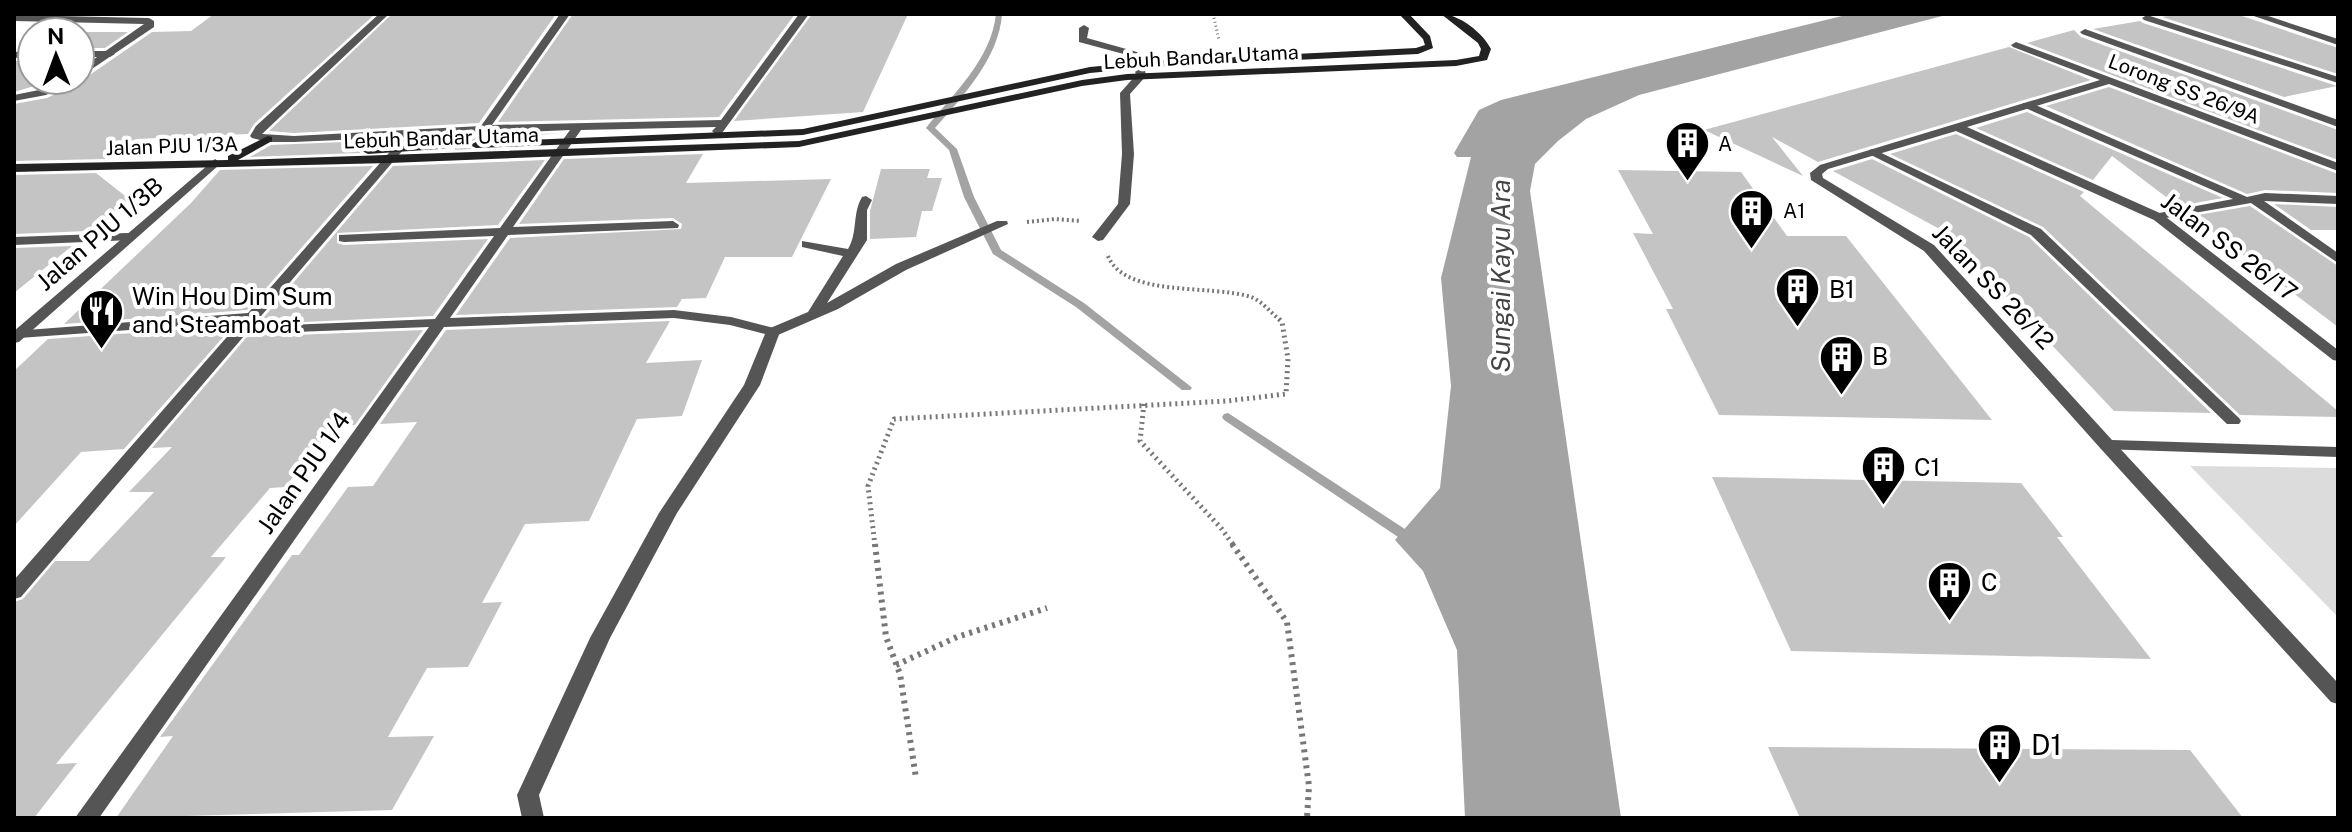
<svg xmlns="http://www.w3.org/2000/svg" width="2352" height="832" font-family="'Public Sans',sans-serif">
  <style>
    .green { fill: #dcdcdc }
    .water { fill: #a3a3a3 }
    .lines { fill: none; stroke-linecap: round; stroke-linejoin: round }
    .stream { fill: #a3a3a3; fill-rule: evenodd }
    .building { fill: #c4c4c4 }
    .path-far3 { stroke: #777; stroke-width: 3; stroke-dasharray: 1 3; stroke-linecap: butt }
    .path-far2 { stroke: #777; stroke-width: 4; stroke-dasharray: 2 3; stroke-linecap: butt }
    .path-far1 { stroke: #777; stroke-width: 5; stroke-dasharray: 2 4; stroke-linecap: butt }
    .path { stroke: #777; stroke-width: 6; stroke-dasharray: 3 5; stroke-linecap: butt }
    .service { fill: #555; fill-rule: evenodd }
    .minor { fill: #555; fill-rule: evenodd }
    .secondary { fill: #222; fill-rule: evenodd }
    .labels { text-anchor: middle; stroke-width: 8; stroke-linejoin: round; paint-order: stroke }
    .far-street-label { font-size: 20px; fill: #000; stroke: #fff }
    .far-poi-label { font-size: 20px; fill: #000; stroke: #fff; text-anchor: start }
    .street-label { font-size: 24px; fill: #000; stroke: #fff }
    .poi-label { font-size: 24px; fill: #000; stroke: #fff; text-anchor: start }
    .water-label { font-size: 26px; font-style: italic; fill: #444; stroke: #fff }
    .near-poi-label { font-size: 28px; fill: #000; stroke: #fff; text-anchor: start }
  </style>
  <rect width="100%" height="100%" fill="#fff"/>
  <path class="green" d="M2190,466L2338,468V617Z"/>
  <path class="water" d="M1850,14H1950L1639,95L1586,119L1558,141L1535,164L1530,191L1621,818H1465L1457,650L1423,571L1395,540L1440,488L1451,386L1441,278L1471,157H1457L1454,153L1479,110L1501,100Z"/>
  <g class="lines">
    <path class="stream" d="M996,14H1002C999,58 963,96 935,128L957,149L974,197L1001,250L1084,303L1190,386L1192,388L1190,390H1182L1076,307L993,254L964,197L949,150L926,128C953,94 991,60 996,14Z
      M1228,413L1417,537L1419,540L1417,543H1407L1224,420L1222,417L1224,414Z"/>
  </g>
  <path class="building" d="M214,14H375L254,124L248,134L136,139L106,159L14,161V104L47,98L78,83L152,32L191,31Z
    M392,14H556L479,123L294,133L269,131Z
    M573,14H795L719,117L498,122Z
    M812,14H908L863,112L734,121Z
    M2179,14H2236L2338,48V74L2162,17Z
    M2140,21L2143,23L2337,86L2284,97L2093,29Z
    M2074,30L2081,37L2338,130V160L2027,43Z
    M80,32H128L105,48H80Z
    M2009,47L2091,80L1818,162L1772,137L1803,176L1704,130Z
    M32,60V80H55L14,92V61Z
    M2109,87L2338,174V193L2265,190L2247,194L2046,106Z
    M2027,112L2223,198L2178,206L2112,156L2093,180L1976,128Z
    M564,133L476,139L467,144L471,149L455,150V142L449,140L368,145L361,148L360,153L250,157L271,145Z
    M1956,134L2084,192L2080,196L2338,411V417L2240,415L2043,227L1890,154Z
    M703,154L686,183L831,179L792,257H725L706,298L682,299L677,307L456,315L510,238L681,229L682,224L673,218L519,224L564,159Z
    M1872,159L2029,237L2211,413L2114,411L1951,238H1956L1833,171Z
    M545,160L498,225L337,233V243L344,245L488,239L433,316L260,324L258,331L268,336L423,330L355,425L334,426L285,487L270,488L211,557H226L56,764L77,763L34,818H14V602L23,599L55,561H89L154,492H129L172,447L152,448L393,166Z
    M373,166L247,310L64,324L191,203L220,170Z
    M881,169H930L927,178H942L932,211H922L916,237L870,239V211Z
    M1618,170L1741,172L1787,236H1846L1992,420L1719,415L1666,309H1673L1633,233L1653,234Z
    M96,173L129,199L89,231L14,234V175Z
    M2274,204L2338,207V230H2311Z
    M2250,206L2338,266V327L2192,216Z
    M72,246L14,293V248Z
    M670,321L646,363L702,360L682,416L637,419L589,521L525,524L482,603L502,602L468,667L427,668L388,737L434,736L392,810L116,818L173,736L160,737L292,555H299L348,487L373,486L417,422L380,424L446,330Z
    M233,326L124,449L81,452L14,526V371L48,339Z
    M1712,477L2021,483L2063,537H2057L2151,659L1791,651Z
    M1768,747L2190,750L2243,818H1800Z"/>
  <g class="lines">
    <path class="path-far3" d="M1213,14L1219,40"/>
    <path class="path-far2" d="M1027,222L1055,219L1081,221
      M1108,256C1125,298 1211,284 1251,297C1262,301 1271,313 1280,320"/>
    <path class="path-far1" d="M1144,404L1140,441L1221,528L1234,546
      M875,546L868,486L894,419L1227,401L1286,394L1288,359L1282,322L1278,318"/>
    <path class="path" d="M875,544L886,637L900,674L916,778
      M1232,544L1287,622L1309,786L1307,818
      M896,665L957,637L1047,608"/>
    <path class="service" d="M2248,14H2262L2338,39V45Z
      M1084,25L1089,28L1087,38L1137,52L1143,59L1146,76L1130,94L1134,154L1130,204L1103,240L1098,241L1092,237L1118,204L1122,154L1120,93L1136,75L1131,56L1079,42V28Z
      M2085,29L2338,120V127L2082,34L2080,32Z
      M32,51V57L14,58V52Z
      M80,51H110L115,54L110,57H80Z
      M2023,103H2031L2247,197L2265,193L2338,196V204L2264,201L2338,253V263L2251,203L2154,220V214L2233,199L2023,107Z
      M399,145L403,146V150L21,597L14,599V580L240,322L19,338L14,337V331L248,313L395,146Z
      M1873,149L2041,229L2239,418L2241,421L2239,424H2227L2031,235L1869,154V150Z
      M866,196L872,200L867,210V240L827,303L896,264L997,221H1007L1008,224L906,270L838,309L778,335H768L766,332L768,329L808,312L843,256L802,247V241L848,249C858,233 852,214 862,197Z
      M127,233L132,234V240L14,245V237Z
      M2107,440L2113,441L2338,683V704L2331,702L2101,449L2099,445L2101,441Z"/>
    <path class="minor" d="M379,14H389L262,134L294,136L481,126L560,14H570L492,125L721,120L799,14H809L722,133H714L712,131L716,127L581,130L513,227L673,221L679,225L678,228L508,235L450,318L674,310L731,317L778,329L780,332L760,385L677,513L610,638L539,795L544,818H522L517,795L590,638L659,513L744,385L765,334L730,325L674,318L444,327L99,818H75L429,327L268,333L263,332L261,329L263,326L435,319L494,236L344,242L339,241V235L500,228L570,130L294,142H268L252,138L250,136L256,126Z
      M14,15L149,18L154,21V27L80,77V69L144,24L14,21Z
      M2147,15L2338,77V83L2144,20L2142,18Z
      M2016,42L2338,163V171L2109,84L1967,127L2162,214L2338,350V361L2333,360L2154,220L1956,131L1828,169L1822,174L1823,178L1934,245L2112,440L2338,447V457L2101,449L1924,251L1811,180L1810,173L1820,165L2100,80L2013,47L2011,45Z
      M63,80H77L46,95L14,101V95L39,90Z
      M215,159L221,163L219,165L19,342L14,343V331Z"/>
    <path class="secondary" d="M1399,14H1409L1430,36L1433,48L1418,54L1152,67L1090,73L803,135L476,148L470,145L476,142L803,129L1090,67L1152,61L1416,48L1425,45L1423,39Z
      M1441,14C1459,14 1483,33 1491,49L1487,60L1456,66L1127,80L1082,86L799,147L389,163L14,172V164L228,160V156L268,136L272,137V141L238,160L799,141L1082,80L1127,74L1456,60L1479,56L1481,49L1478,43Z
      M449,143L453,144V148L368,154L362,151L368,148Z"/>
  </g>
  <defs>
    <symbol id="building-pin" viewBox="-11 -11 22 30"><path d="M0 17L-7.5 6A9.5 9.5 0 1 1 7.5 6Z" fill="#000" stroke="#fff"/><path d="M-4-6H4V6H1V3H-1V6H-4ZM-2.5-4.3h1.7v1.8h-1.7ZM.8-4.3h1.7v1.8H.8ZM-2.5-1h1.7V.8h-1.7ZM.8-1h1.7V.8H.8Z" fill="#fff"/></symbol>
    <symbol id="restaurant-pin" viewBox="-11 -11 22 30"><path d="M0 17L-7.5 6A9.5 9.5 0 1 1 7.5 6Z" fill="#000" stroke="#fff"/><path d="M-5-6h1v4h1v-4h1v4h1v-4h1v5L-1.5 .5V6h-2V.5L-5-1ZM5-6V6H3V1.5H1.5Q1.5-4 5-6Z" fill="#fff"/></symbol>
  </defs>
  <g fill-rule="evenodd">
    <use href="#building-pin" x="1662" y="118" width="51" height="69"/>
    <use href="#building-pin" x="1726" y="186" width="51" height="69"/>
    <use href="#building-pin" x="1772" y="264" width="51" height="69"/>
    <use href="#restaurant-pin" x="76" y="286" width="51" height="69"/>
    <use href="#building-pin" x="1816" y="332" width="51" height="69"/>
    <use href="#building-pin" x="1858" y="442" width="51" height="69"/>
    <use href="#building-pin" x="1924" y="558" width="51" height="69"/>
    <use href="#building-pin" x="1974" y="720" width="51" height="69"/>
  </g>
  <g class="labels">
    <g class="far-street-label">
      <text transform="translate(1201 57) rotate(-3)" y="7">Lebuh Bandar Utama</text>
      <text transform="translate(2184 89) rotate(21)" y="7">Lorong SS 26/9A</text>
      <text transform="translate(441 138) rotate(-2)" y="7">Lebuh Bandar Utama</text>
      <text transform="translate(172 146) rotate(-2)" y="7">Jalan PJU 1/3A</text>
    </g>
    <g class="far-poi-label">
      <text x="1718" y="151">A</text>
      <text x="1783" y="218">A1</text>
    </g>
    <g class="street-label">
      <text transform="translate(100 234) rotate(-41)" y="8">Jalan PJU 1/3B</text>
      <text transform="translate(2229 247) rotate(37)" y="8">Jalan SS 26/17</text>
      <text transform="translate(1993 287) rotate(46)" y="8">Jalan SS 26/12</text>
      <text transform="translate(304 473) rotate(-55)" y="8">Jalan PJU 1/4</text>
    </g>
    <g class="poi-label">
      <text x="1829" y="298">B1</text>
      <text x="132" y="305">Win Hou Dim Sum<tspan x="132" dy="28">and Steamboat</tspan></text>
      <text x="1872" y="365">B</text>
      <text x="1914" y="476">C1</text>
      <text x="1981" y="591">C</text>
    </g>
    <g class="water-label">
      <text transform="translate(1501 276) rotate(-90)" y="9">Sungai Kayu Ara</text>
    </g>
    <g class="near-poi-label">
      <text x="2031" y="755">D1</text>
    </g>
  </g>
  <rect width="2352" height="832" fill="none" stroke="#000000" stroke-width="32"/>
  <g transform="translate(56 56) rotate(359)"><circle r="38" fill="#ffffff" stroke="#999999" stroke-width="2"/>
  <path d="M0-6L14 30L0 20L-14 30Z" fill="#000000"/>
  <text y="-12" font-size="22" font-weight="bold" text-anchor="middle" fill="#000000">N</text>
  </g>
</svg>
